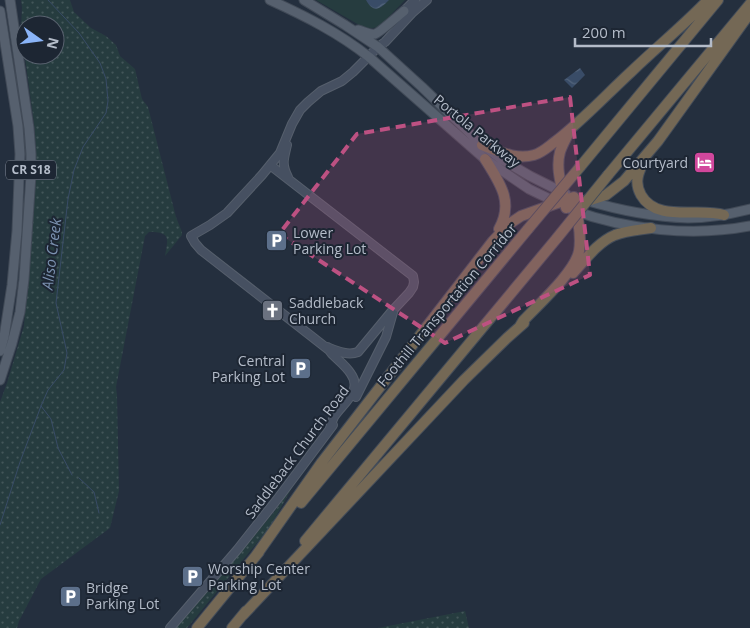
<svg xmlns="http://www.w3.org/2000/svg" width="750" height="628" font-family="'Open Sans',sans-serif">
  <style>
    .grass { fill: url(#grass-dots); fill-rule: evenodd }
    .park { fill: #263c3f }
    .water { fill: url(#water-waves) }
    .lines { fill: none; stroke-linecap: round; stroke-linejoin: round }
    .stream { stroke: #394c67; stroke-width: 1 }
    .secondary-casing { stroke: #565f6c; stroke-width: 10 }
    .primary-casing { stroke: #414a57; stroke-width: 11 }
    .highway-casing { stroke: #434c59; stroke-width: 12 }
    .secondary { stroke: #465061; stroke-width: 8 }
    .primary { stroke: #56606e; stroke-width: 9 }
    .highway { stroke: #746855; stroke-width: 10 }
    .highway-bridge-casing { stroke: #434c59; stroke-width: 12; stroke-linecap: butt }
    .highway-bridge { stroke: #746855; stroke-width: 10 }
    .marked { fill: #bd5182; fill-opacity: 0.2; stroke: #bd5182; stroke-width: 4; stroke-dasharray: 10 6; stroke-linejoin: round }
    .labels { text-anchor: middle; stroke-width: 4; stroke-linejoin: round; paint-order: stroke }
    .shield { fill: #1d2633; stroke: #878f9c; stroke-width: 1 }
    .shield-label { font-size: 12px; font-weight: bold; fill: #b4bcc9 }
    .street-label { font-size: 14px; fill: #b4bcc9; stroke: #1d2633 }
    .poi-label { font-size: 14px; fill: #b4bcc9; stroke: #1d2633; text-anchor: start }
    .water-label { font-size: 15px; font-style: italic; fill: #7c92b1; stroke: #1d2633 }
  </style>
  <defs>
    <pattern id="grass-dots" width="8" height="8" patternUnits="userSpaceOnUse" patternTransform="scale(1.25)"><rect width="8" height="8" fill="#263c3f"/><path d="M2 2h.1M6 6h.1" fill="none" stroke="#435659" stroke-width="1.8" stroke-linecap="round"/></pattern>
    <pattern id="water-waves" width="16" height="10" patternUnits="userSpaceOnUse" patternTransform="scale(1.25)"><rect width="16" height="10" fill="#394c67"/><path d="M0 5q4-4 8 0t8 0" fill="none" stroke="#53647b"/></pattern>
  </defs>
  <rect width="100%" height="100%" fill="#242f3e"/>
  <path class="grass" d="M21,0H70L74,12L91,28L106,36L116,45L120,56L135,69L142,99L148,107L176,217L182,232V235L165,256C168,238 171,232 149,232L145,236L116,387L117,395L119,491L110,528L41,579L19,621L17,628H0V402L7,383L24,326L35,179L36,151L34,123L21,29L22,7ZM25,25H55V55H25Z
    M293,486L270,527L187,628H175L274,512Z
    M465,611L469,628H378Z"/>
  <path class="park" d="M316,0H405L379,27L366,29Z"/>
  <path class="water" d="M366,0H389C380,9 374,14 366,0Z
    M580,68L585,75L572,88L564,80Z"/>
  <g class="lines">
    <path class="stream" d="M41,406L51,419L58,448L72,475
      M79,478L94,492L99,513
      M0,525L20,462L41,406L48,390L64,370L67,353L56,303L68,199L74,170L83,147L106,113L108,101L106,79L100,63L79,33L48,0"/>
    <defs>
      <path id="secondary" d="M400,15L415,0
        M287,145C284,158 281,164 288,177
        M270,165L413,276L414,282L413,287L409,293L394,309L386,337L356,397
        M327,347C337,351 348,356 358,352L392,311
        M330,428C331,425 332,421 334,417C342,404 363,391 351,374C346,366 338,360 332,354L329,350L201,250L195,243L191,236L210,225L227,213L262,175L280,153L292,124L300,110L308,102L321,91L342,81L353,72L378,47L385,42L412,13L427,0
        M170,628L237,550L279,497L333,425"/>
      <path id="primary" d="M270,0C305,16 339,33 369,57L485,159L529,189L558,203
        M304,0L345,25L378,47L422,87L482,145L501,159L530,176L566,194
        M0,11L18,126L20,154L17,231L12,285L4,337L0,351
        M358,30C363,31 369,35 375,34C379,33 399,15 404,11
        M585,200C618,210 654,217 688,218C709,218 730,214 750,209
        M572,210C627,230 693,237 750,226
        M0,380L12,343L20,312L24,279L31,175V154L29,128L10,0"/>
      <path id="highway" d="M570,130C567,137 562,145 560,152C555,170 563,190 566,208L606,195L624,181L658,141L750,13
        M482,145C499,151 515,160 534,155C542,153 549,146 556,141C583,120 607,94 632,71C657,47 684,25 708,0
        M485,159C500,183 514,202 499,229
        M642,165C637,176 635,184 641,195C657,223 698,207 724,215
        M580,167L718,0
        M608,175L750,4
        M573,273C585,260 598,242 615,235C626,231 639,230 651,228
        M301,503L528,229
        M305,541L557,238
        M255,557L322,462L493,241L509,224L521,216L574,197C577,212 582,235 579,251C575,272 538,305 523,321L520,326
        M243,615L464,380L507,338L524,323
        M197,628L259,552
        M232,628L246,611"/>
    </defs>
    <use href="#secondary" class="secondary-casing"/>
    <use href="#primary" class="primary-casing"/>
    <use href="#highway" class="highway-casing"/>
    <use href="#secondary" class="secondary"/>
    <use href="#primary" class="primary"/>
    <use href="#highway" class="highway"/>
    <defs>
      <path id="highway-bridge" d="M528,229L580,167
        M557,238L608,175"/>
    </defs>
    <use href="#highway-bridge" class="highway-bridge-casing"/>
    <use href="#highway-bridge" class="highway-bridge"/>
  </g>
  <path class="marked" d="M570,97L590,275L445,343L279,234L357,134Z"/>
  <defs>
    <symbol id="hotel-square" viewBox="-11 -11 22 22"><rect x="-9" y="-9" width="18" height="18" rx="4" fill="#d1479c" stroke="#1d2633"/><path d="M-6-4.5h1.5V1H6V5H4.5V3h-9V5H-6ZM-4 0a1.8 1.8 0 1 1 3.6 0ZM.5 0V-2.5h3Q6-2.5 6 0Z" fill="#fff"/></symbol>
    <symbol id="parking-square" viewBox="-11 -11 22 22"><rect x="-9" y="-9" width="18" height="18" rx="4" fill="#5c6f8a" stroke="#1d2633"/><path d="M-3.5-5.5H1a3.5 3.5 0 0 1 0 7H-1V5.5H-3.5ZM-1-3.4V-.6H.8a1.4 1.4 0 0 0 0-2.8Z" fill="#fff"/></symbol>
    <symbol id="church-square" viewBox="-11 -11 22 22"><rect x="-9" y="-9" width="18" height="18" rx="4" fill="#6b7280" stroke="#1d2633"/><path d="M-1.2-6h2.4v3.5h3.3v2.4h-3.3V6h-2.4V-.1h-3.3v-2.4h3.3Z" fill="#fff"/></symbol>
  </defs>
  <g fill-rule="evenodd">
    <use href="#hotel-square" x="692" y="150" width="25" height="25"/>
    <use href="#parking-square" x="264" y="228" width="25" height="25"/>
    <use href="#church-square" x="260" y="298" width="25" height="25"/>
    <use href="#parking-square" x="288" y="356" width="25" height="25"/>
    <use href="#parking-square" x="180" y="564" width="25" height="25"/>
    <use href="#parking-square" x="58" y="584" width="25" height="25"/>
  </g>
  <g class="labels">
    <rect class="shield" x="6" y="160.5" width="50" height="19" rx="4"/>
    <g class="shield-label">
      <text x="31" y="174">CR S18</text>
    </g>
    <g class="street-label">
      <text transform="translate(477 131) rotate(39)" y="5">Portola Parkway</text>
      <text transform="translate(447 305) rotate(-50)" y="5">Foothill Transportation Corridor</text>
      <text transform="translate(297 452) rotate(-53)" y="5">Saddleback Church Road</text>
    </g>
    <g class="poi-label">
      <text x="688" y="168" text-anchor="end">Courtyard</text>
      <text x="293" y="238">Lower<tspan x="293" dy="16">Parking Lot</tspan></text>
      <text x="289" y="308">Saddleback<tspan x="289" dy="16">Church</tspan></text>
      <text x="285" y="366" text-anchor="end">Central<tspan x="285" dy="16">Parking Lot</tspan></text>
      <text x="208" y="574">Worship Center<tspan x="208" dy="16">Parking Lot</tspan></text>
      <text x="86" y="593">Bridge<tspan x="86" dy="16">Parking Lot</tspan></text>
    </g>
    <g class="water-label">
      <text transform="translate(52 254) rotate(-83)" y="5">Aliso Creek</text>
    </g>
  </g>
  <g transform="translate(40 40) rotate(104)"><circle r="24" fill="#1d2633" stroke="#59626f"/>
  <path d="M0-4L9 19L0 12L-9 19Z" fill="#8ab4f8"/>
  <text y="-8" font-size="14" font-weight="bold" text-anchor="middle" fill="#b4bcc9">N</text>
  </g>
  <path d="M575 38v8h136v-8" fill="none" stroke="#b4bcc9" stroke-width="2.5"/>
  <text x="582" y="38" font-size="15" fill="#b4bcc9" stroke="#1d2633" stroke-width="4" paint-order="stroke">200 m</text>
</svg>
